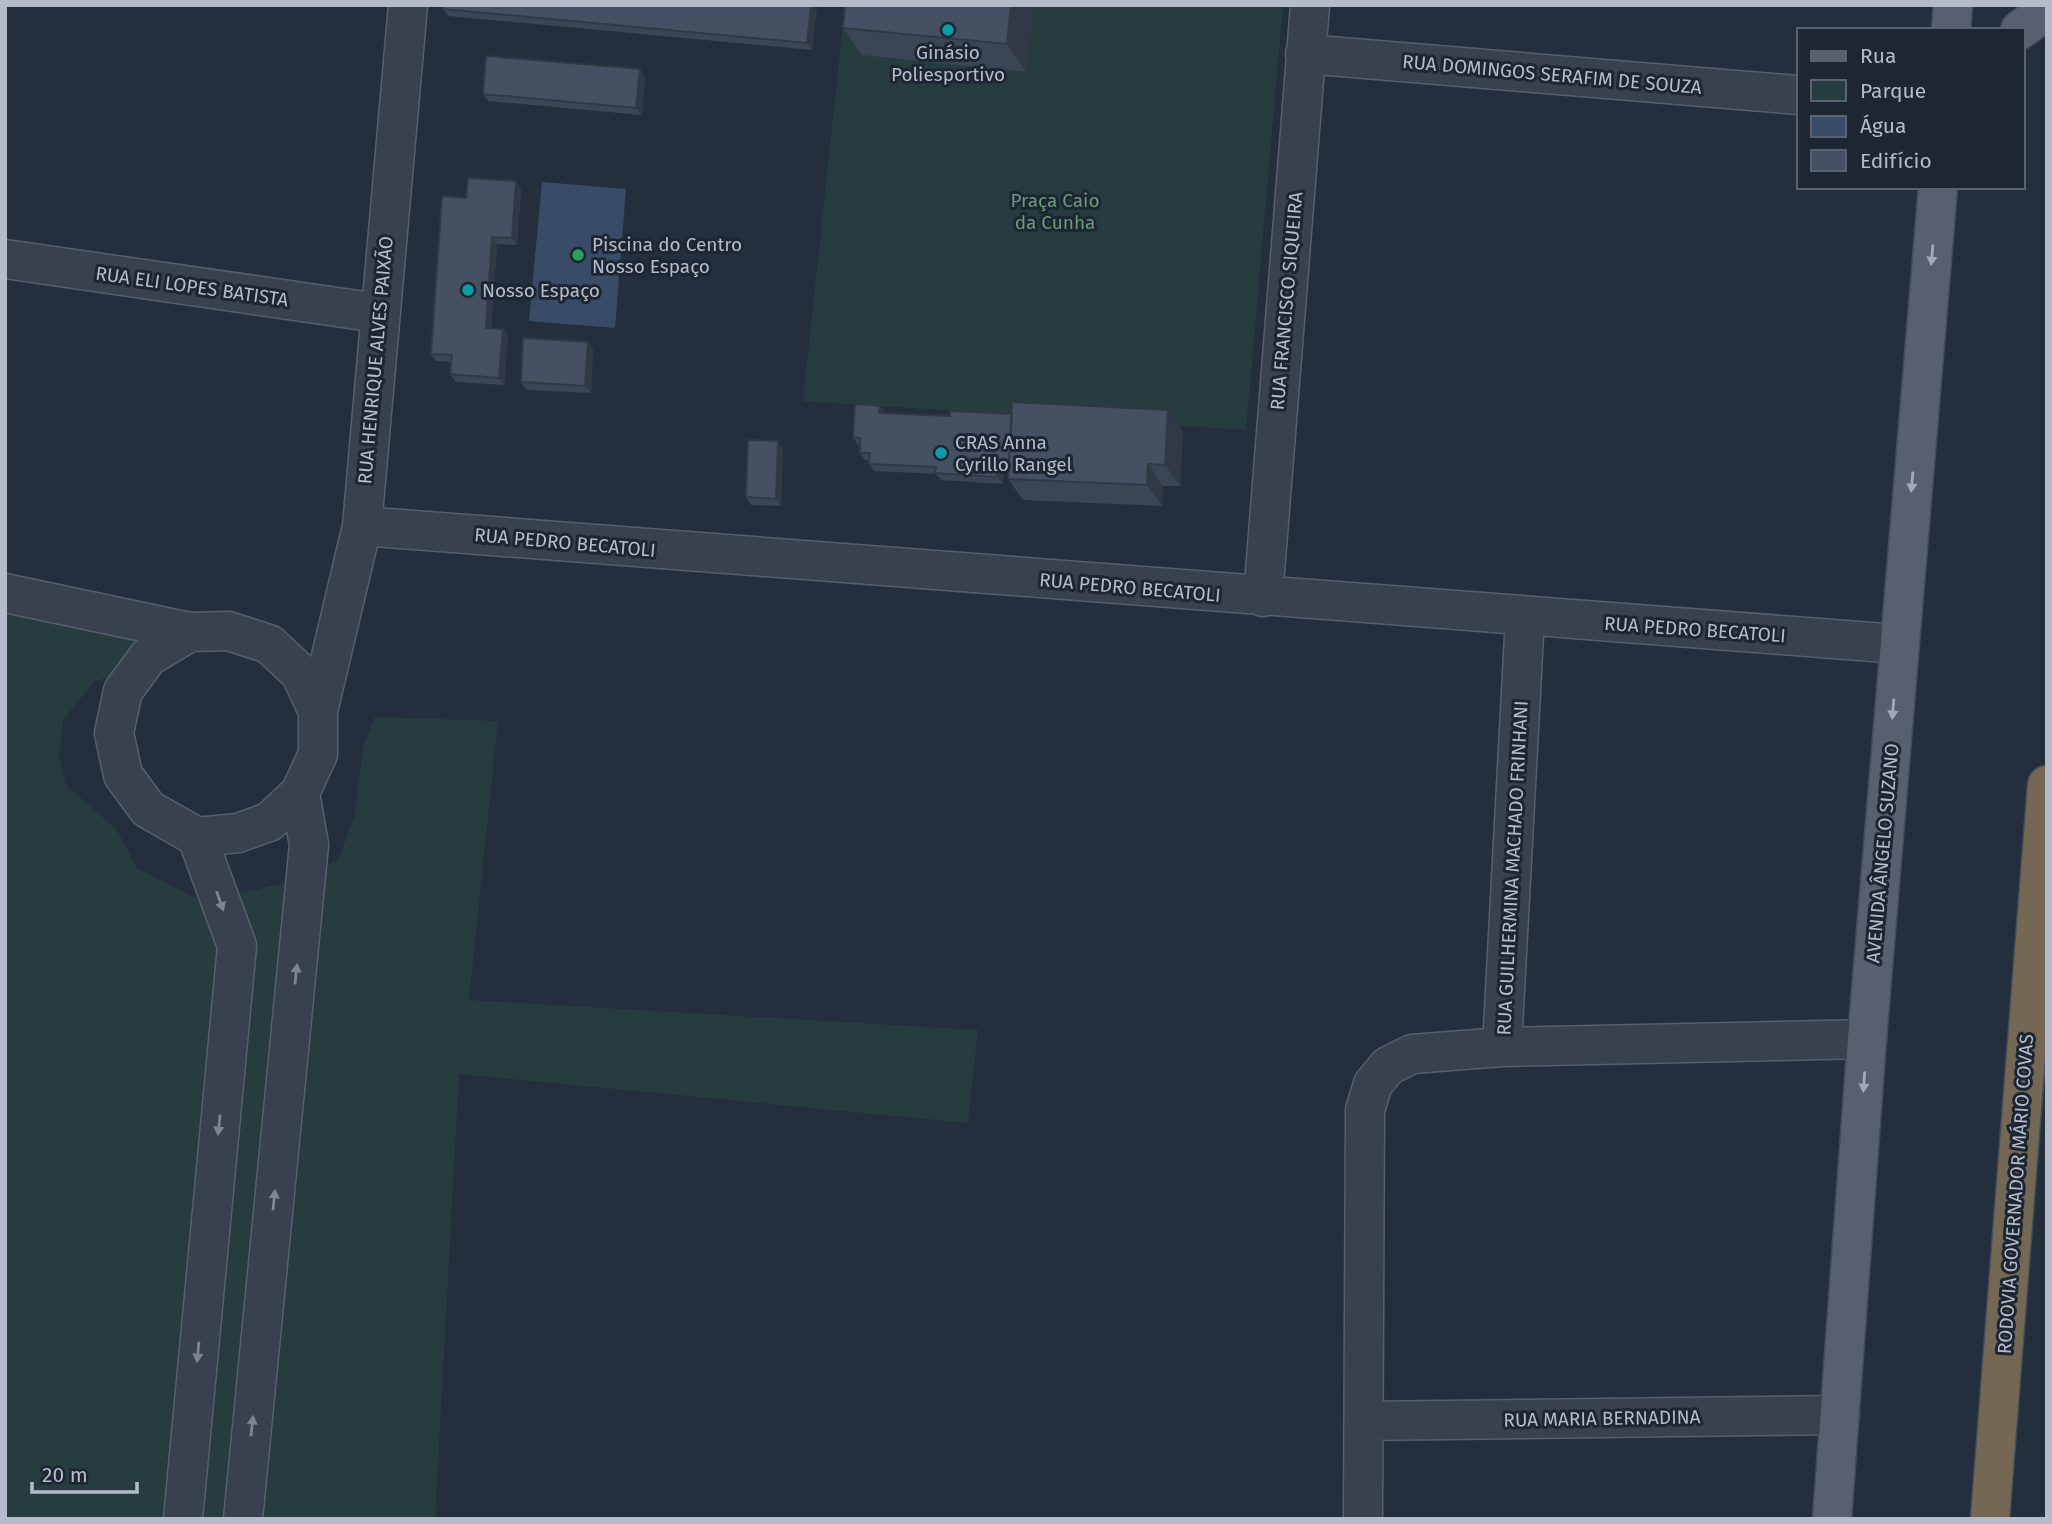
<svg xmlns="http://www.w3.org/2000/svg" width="2052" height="1524" font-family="'Fira Sans',sans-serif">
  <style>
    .green { fill: #263c3f }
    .water { fill: #394c67 }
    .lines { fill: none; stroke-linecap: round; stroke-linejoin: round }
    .minor-casing { stroke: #565f6c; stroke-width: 41 }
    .major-casing { stroke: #414a57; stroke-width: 41 }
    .highway-casing { stroke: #434c59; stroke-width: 41 }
    .minor { stroke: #38414e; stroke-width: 38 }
    .major { stroke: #56606e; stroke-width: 38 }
    .highway { stroke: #746855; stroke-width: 38 }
    .wall { fill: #3b4654 }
    .shaded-wall { fill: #303945 }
    .building { fill: #455162; stroke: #303945; stroke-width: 2 }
    .oneway { fill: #a1aab7 }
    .oneway2 { fill: #7c8592 }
    .culture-dot { fill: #0f9aa8; stroke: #1d2633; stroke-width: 2.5 }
    .leisure-dot { fill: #2e9e5b; stroke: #1d2633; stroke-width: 2.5 }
    .labels { text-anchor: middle; stroke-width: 6; stroke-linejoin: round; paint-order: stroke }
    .poi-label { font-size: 19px; fill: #b4bcc9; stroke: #1d2633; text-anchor: start }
    .street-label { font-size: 19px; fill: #b4bcc9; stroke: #1d2633 }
    .park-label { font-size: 19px; fill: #6b9a76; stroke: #1d2633 }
  </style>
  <rect width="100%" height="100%" fill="#242f3e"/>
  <path class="green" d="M845,5H1283L1246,430L803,401Z
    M5,604L150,638L122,672L94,682L63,720L59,754L66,785L117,830L137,868L193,897L255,890L307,877L338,860L355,815L363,746L375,717L498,721L469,1000L978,1030L968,1123L459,1074L435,1519H5Z"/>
  <path class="water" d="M542,182L626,189L615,328L529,321Z"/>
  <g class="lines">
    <defs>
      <path id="minor" d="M1305,54L1798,95
        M5,259L378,313
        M362,526L1898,644
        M5,593L190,632
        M1263,597L1310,5
        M228,631L269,644L300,673L318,711V754L300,793L269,822L238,833L197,837L148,809L123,775L114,733L123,691L148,657L190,632Z
        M318,711L362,526L408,5
        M1502,1047L1525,617
        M1364,1421L1840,1415
        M183,1519L237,946L197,837
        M243,1519L309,845L300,793
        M1363,1519L1365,1110L1373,1084L1388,1066L1412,1054L1502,1047L1867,1039"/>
      <path id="major" d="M1951,30L1953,5
        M2020,30L2047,10
        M1832,1519L1867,1039L1938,187"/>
      <path id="highway" d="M1990,1519L2047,785"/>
    </defs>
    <use href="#minor" class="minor-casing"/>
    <use href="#major" class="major-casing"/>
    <use href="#highway" class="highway-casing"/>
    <use href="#minor" class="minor"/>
    <use href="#major" class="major"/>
    <use href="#highway" class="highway"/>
  </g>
  <path class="wall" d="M817,5L812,50L448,16L443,9Z
    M1033,5L1026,72L862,55L843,28Z
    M645,77L642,115L488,101L483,94Z
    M521,189L517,245L497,244L491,328L503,329L508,336L504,385L456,382L450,374L452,362L436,361L431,354L466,198Z
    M593,349L591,393L526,390L521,382Z
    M1168,410L1183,431L1180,486H1163L1162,506L1023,500L1008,479L1009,468H1004L1003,484L941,480L936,474L874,471L869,464V460H865L860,453V445H858L853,437L885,413L950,416Z
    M783,449L781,506L751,505L746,497Z"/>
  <path class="shaded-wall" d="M811,5H817L812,50L807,43Z
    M1011,5H1033L1026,72L1007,44Z
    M640,69L645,77L642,115L636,108Z
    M516,181L521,189L517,245L512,238Z
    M492,237L497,244L491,335L486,328Z
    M503,329L508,336L504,385L499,378Z
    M588,342L593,349L591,393L585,386Z
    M880,406L885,413H879Z
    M1168,410L1183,431L1180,486L1165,465Z
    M778,441L783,449L781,506L776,499Z
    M999,460L1004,468L1003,484L997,477Z
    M1148,464L1163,486L1162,506L1147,485Z"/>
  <path class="building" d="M443,5H811L807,43L443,9Z
    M845,5H1011L1007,44L843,28Z
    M486,56L640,69L636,108L483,94Z
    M468,178L516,181L512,238L492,237L486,328L503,329L499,378L450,374L452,355L431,354L442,196L466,198Z
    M523,338L588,342L585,386L521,382Z
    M1012,402L1168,410L1165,465L1148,464L1147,485L1008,479Z
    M855,404L880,406L879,413L950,416V411L1012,414L1009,461L999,460L997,477L935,473L936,467L869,464L870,453H860V438L853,437Z
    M748,440L778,441L776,499L746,497Z"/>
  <defs><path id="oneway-solid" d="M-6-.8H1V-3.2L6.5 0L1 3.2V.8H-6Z" transform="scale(1.75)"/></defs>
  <g class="oneway">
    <use href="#oneway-solid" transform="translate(1932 255) rotate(95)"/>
    <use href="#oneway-solid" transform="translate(1912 482) rotate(95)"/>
    <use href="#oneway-solid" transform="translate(1893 709) rotate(95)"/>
    <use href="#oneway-solid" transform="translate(1864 1082) rotate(94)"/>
  </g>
  <g class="oneway2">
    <use href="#oneway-solid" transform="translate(220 901) rotate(70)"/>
    <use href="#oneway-solid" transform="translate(296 974) rotate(-84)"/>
    <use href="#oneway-solid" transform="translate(219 1125) rotate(96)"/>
    <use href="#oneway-solid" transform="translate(274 1200) rotate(-84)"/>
    <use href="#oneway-solid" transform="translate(198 1352) rotate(95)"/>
    <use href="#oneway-solid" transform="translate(252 1426) rotate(-84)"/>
  </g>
  <g class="culture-dot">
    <circle cx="948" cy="30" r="7"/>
    <circle cx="468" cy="290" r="7"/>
    <circle cx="941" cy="453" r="7"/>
  </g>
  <circle class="leisure-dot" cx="578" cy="255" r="7"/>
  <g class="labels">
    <g class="poi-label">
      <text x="948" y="59" text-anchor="middle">Ginásio<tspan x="948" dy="22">Poliesportivo</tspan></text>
      <text x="592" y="251">Piscina do Centro<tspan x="592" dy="22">Nosso Espaço</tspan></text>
      <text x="482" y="297">Nosso Espaço</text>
      <text x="955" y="449">CRAS Anna<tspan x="955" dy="22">Cyrillo Rangel</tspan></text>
    </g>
    <g class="street-label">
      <text transform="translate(1552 74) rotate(5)" y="7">RUA DOMINGOS SERAFIM DE SOUZA</text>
      <text transform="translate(192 286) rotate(8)" y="7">RUA ELI LOPES BATISTA</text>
      <text transform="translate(1286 301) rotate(-85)" y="7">RUA FRANCISCO SIQUEIRA</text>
      <text transform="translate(375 360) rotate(-85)" y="7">RUA HENRIQUE ALVES PAIXÃO</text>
      <text transform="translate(565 542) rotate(5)" y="7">RUA PEDRO BECATOLI</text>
      <text transform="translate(1130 587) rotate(5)" y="7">RUA PEDRO BECATOLI</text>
      <text transform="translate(1695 629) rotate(4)" y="7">RUA PEDRO BECATOLI</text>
      <text transform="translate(1882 853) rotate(-85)" y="7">AVENIDA ÂNGELO SUZANO</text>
      <text transform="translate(1512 868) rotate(-87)" y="7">RUA GUILHERMINA MACHADO FRINHANI</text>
      <text transform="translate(2015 1194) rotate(-86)" y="7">RODOVIA GOVERNADOR MÁRIO COVAS</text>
      <text transform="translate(1602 1418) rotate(-1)" y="7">RUA MARIA BERNADINA</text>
    </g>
    <g class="park-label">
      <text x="1055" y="207">Praça Caio<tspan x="1055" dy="22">da Cunha</tspan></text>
    </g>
  </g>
  <rect width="2052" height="1524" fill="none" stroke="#b4bcc9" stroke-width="14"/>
  <rect x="1797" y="28" width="228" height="161" fill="#1d2633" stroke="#59626f" stroke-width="2"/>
  <rect x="1811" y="51" width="35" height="10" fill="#56606e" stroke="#59626f" stroke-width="2"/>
  <text x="1860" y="63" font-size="21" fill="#b4bcc9">Rua</text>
  <rect x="1811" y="80" width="35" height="21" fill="#263c3f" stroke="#59626f" stroke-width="2"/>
  <text x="1860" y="98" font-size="21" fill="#b4bcc9">Parque</text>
  <rect x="1811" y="116" width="35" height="21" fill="#394c67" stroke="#59626f" stroke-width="2"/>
  <text x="1860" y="133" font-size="21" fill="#b4bcc9">Água</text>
  <rect x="1811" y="150" width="35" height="21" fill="#455162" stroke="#59626f" stroke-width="2"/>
  <text x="1860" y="168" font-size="21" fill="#b4bcc9">Edifício</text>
  <path d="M32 1482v10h105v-10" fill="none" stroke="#b4bcc9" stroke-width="3.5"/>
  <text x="42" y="1482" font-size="21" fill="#b4bcc9" stroke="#1d2633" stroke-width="5" paint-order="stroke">20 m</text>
</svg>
